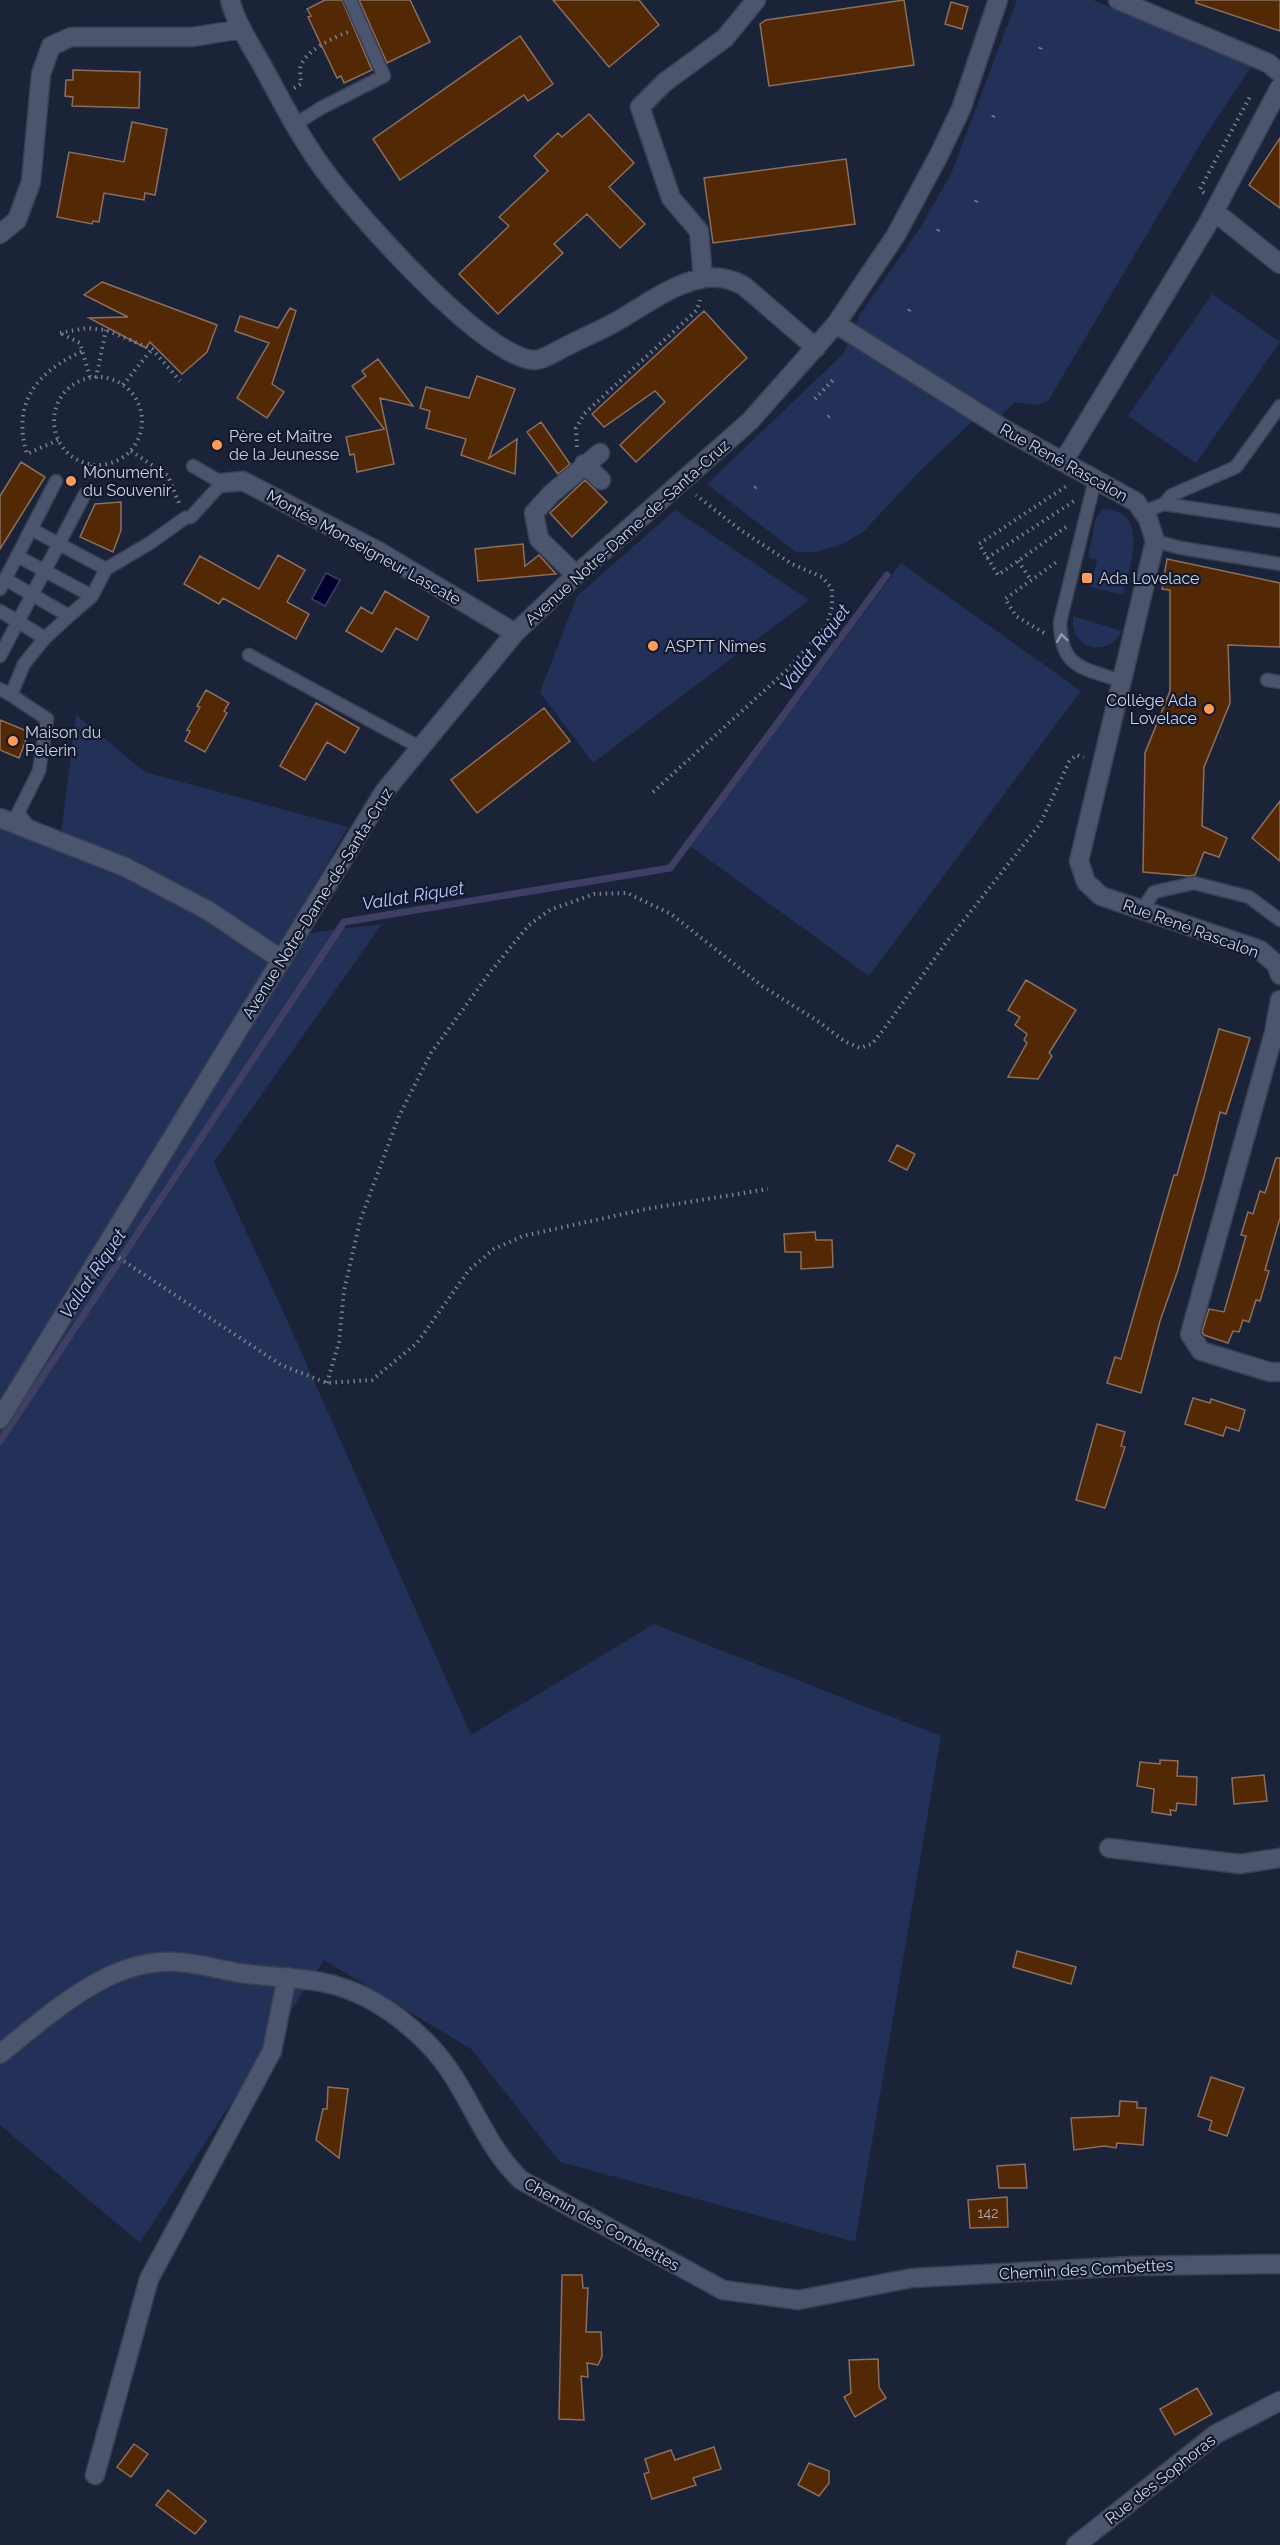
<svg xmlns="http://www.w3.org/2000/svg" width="1280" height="2545" font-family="Raleway,sans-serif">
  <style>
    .green { fill: #233057 }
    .water { fill: #020031; stroke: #3f3f66; stroke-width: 1.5 }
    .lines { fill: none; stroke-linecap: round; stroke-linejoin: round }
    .stream { stroke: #3f3f66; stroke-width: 7 }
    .building { fill: #532805; stroke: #8a6f5f; stroke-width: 1.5 }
    .lane-casing { stroke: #3a4052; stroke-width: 15 }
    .street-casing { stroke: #3a4052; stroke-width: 21 }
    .path { stroke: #798091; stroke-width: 4; stroke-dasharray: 1.5 4.5; stroke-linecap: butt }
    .lane { stroke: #4c556e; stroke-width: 12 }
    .street { stroke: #4c556e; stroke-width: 18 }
    .oneway { stroke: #949aae }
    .poi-dot { fill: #fe9b59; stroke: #12192e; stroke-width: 2 }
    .labels { text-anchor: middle; stroke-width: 4.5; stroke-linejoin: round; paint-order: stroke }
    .number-label { font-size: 14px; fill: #afa8ab }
    .poi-label { font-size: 16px; fill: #ced3e2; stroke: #12192e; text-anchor: start }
    .street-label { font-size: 16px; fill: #ced3e2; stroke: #12192e }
    .water-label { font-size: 18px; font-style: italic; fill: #b6cafe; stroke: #12192e }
  </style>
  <rect width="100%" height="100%" fill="#1b2338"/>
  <path class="green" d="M1017,0H1093L1251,67L1207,133L1048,401L1037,405L1015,402L1000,416L975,419L921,470L863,532L841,545L815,552H796L707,484L843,354L859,316L920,228L951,174Z
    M1212,294L1280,342L1196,463L1128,416Z
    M1103,509C1152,510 1129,567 1123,595L1090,587L1097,560L1088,557L1096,518Z
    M675,510L809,600L593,763L540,692L577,596Z
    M901,563L1081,691L869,976L690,846Z
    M1073,616L1122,631C1107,660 1069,648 1073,616Z
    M76,715L145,772L348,827L285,936L382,924L214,1162L288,1322L471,1735L654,1624L941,1736L855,2242L560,2162L471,2049L324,1960L140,2243L0,2125V828L59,849Z"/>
  <path class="water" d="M326,573L340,580L325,606L312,599Z"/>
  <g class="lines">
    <path class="stream" d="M0,1441L344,922L670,868L887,575"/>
  </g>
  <path class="building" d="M325,0H342L372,70L344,83L341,76L337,78L308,17L311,16L307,9Z
    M359,0H410L430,42L387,63Z
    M553,0H639L659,25L609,67Z
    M904,0L914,65L769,86L760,24L766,20Z
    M1196,0H1280V31L1196,3Z
    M951,2L968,7L962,29L945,24Z
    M520,36L553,84L528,101L524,95L400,180L373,139Z
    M73,70L140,72L139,108L72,106L73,97L65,96L66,80H73Z
    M589,114L634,163L609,187L645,224L620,248L587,214L554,244L563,253L498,314L459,274L509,226L499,217L548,171L534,156L558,133L562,137Z
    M132,122L167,129L155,195L145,193L144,200L104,193L99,222L93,221L92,224L57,217L69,152L124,162Z
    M1280,138V208L1249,185Z
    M846,159L855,224L713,243L704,178Z
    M102,282L217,325L207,352L182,374L150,342L146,348L89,318L128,317L84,295Z
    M290,308L296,311L272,384L284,392L267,418L237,398L269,343L235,331L240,316L278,328Z
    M704,311L747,358L636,462L620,445L665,402L655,391L604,427L592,414Z
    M378,359L413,406L380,398L394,464L357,472L354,454L350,455L346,437L384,429L352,386L366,376L362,371Z
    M477,376L515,389L489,458L517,439L515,474L461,455L466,439L426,428L430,411L420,408L426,387L469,398Z
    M541,422L570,464L558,474L527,432Z
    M21,462L45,477L0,549V496Z
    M585,480L607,502L572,537L550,513Z
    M121,502V530L113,552L80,537L95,504Z
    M523,544L525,566L539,555L556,574L478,581L475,549Z
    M278,555L305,570L287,602L309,614L296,639L223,598L219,604L184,584L200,556L259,589Z
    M1167,559L1280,583V647L1228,645L1230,703L1204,767L1202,826L1227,838L1219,857L1204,852L1195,875L1189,876L1143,872L1145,753L1170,691V590L1162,589Z
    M385,591L429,617L417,640L396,628L382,652L346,631L361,607L372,614Z
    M206,690L229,703L224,711L227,713L205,752L185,741L190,731L187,730L200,707L197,706Z
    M316,703L359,728L345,753L327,742L305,780L280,766Z
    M544,708L570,741L477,813L451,780Z
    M0,720L29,732L19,758L0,750Z
    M1280,801V861L1252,838Z
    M1026,980L1076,1010L1049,1053L1052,1056L1038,1079L1008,1077L1027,1043L1024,1040L1027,1034L1015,1025L1020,1017L1008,1010Z
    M1219,1029L1250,1038L1226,1114L1220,1112L1205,1173L1178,1270L1160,1321L1141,1393L1107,1383L1115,1357L1121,1359L1174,1175H1177Z
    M897,1145L915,1154L907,1170L889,1161Z
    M1276,1158H1280V1218L1265,1270L1269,1271L1260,1301L1256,1300L1249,1322L1243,1320L1239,1332L1233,1331L1228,1343L1204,1335L1202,1332L1209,1309L1224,1312L1246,1236L1241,1235L1248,1212L1253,1214L1260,1191L1265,1193Z
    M815,1232L816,1240H832L833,1267L801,1269V1252H785L784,1234Z
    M1193,1398L1210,1403L1211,1399L1245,1410L1239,1431L1226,1427L1223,1436L1185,1424Z
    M1097,1424L1125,1432L1121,1446L1125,1447L1105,1508L1076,1500Z
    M1160,1760L1178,1761L1177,1776L1197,1777L1196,1805L1177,1803L1176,1811L1170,1810L1171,1815L1152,1812L1154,1789L1137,1786L1140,1762L1160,1764Z
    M1264,1775L1267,1801L1234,1804L1232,1778Z
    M1017,1951L1076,1967L1071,1984L1013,1967Z
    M1211,2077L1244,2088L1227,2136L1209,2130L1212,2121L1198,2116Z
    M328,2087L348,2089L339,2158L316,2140L323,2109H327Z
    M1120,2101L1137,2102V2108H1146L1143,2145L1117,2143L1116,2148L1104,2146L1074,2150L1071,2118L1119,2116Z
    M1025,2164L1027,2188H999L997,2166Z
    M1007,2197L1008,2227L970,2228L968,2200Z
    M562,2275H582L583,2288H588L586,2332H601L602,2356L598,2365L587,2363L588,2377L581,2376L584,2420L559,2419Z
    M878,2359L879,2387L886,2398L855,2417L844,2397L851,2393L849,2360Z
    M1197,2388L1212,2414L1175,2435L1160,2409Z
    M134,2444L148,2454L131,2477L117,2467Z
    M714,2447L721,2469L693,2478L696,2485L652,2499L644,2474L649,2472L645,2459L671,2450L675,2460Z
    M809,2463L829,2471V2483L819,2496L798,2485Z
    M168,2490L206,2521L195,2534L156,2505Z"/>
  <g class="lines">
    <defs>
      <path id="lane" d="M294,125L321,108L384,76L350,0
        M1095,480L1060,622C1061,669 1082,667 1121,681
        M1164,504L1172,495L1236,467L1280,406
        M1143,512L1164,504L1280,521
        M31,529L106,569
        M1155,541L1181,548L1280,564
        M17,556L92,596L106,569L150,543L185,518L191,517L222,483L193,466
        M5,579L69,616L92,596
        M0,589L56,481
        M0,611L45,638L69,616
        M249,655L421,748
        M0,656L85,494
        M1267,680L1280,682
        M0,689L11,695
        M31,829L18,813L39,771L47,719L11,695L24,664L45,638
        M1142,910L1154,892L1194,883L1249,897L1280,920"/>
      <path id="street" d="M230,0C236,23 250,44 262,65C283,104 303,143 330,178C363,220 483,357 534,360C544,360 558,350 567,346C582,338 597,332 612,324C641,308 672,283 705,278C720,276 732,279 744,286L816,348
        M1118,0L1268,63L1280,73
        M1215,212L1280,264
        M0,234L17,220L31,182L41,74L51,46L71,37H192L242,29
        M703,278L699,231L671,198L640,107L665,82L725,38L756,0
        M836,324L1002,428L1136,502L1148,519L1155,541L1079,861L1086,882L1101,896L1260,950L1276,964L1280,975
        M1063,462L1207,225L1280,87
        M584,464L601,480
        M222,483L243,481L378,551L515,633
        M576,575L539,539L534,513L551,494L600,453
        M0,818L125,867L209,911L282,960
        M1280,1000L1274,1033L1190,1334L1201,1351L1270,1372H1280
        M0,1419L384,792L515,633L576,575L750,421L836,324L896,235L939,155L961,109L998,0
        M1109,1848L1240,1864L1280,1858
        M0,2054C36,2025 80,1986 124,1970C169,1954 195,1965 240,1973C266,1977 294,1977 321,1982C363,1990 400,2015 429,2045C468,2085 481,2142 521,2180L723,2290L798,2300L912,2278L1131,2266L1280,2264
        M95,2475L149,2279L272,2051L287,1977
        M1076,2545L1216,2434L1280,2401"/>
    </defs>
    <use href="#lane" class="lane-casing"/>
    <use href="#street" class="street-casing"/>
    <path class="path" d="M1040,49L1042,44
      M294,88L301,84C301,79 300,74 300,69C303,51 333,38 348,32
      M993,117L995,113
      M1204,193L1200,189L1251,95
      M976,202L978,197
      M938,231L940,226
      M909,311L911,306
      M60,333L87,328L106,330L152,349L180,381
      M62,334L80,343L90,377
      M54 421a44 44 0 1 1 88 0a44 44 0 1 1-88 0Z
      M96,378L106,330
      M123,385L152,349
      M815,399L833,380
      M828,417L832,413
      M58,440L27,454C11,402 38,371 83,351
      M577,447L576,428L584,414L697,310L700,300
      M131,451L168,476L179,503
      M89,478L92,465
      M755,488L758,484
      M1066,527L998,575L979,544L1068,485
      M987,558L1074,501
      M1018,561L1031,580
      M1044,633L1016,616L1005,599L1058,561
      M653,792L787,670L827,625L832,607V589L822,577L792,564L739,529L696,495
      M119,1258L281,1365L327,1383L372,1380L417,1343L469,1270L494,1249L523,1236L646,1209L768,1189
      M327,1383L339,1342L344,1291L360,1221L399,1116L431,1053L491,971L529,925L550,910L594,894L627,893L671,914L762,986L819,1022L844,1041L860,1048L872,1044L884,1029L945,944L1040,824L1069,762L1076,755L1084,757"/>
    <use href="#lane" class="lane"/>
    <use href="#street" class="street"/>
  </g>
  <defs><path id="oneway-chevron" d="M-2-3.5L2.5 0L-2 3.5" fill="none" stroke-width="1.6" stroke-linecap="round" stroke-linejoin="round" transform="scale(1.5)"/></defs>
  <use class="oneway" href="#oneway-chevron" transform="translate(1062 638) rotate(-98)"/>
  <g class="poi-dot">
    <circle cx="217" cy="445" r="6"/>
    <circle cx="71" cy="481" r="6"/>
    <rect x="1081" y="572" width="12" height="12" rx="3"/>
    <circle cx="653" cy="646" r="6"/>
    <circle cx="1209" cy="709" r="6"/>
    <circle cx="13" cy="741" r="6"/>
  </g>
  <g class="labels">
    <g class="number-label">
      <text x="988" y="2218">142</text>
    </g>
    <g class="poi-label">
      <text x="229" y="442">Père et Maître<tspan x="229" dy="18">de la Jeunesse</tspan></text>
      <text x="83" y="478">Monument<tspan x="83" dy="18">du Souvenir</tspan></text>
      <text x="1099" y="584">Ada Lovelace</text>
      <text x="665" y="652">ASPTT Nîmes</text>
      <text x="1197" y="706" text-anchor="end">Collège Ada<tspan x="1197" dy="18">Lovelace</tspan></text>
      <text x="25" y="738">Maison du<tspan x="25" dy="18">Pelerin</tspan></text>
    </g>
    <g class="street-label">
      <text transform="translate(1064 462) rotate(29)" y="6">Rue René Rascalon</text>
      <text transform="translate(627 532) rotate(-42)" y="6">Avenue Notre-Dame-de-Santa-Cruz</text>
      <text transform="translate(364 547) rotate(29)" y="6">Montée Monseigneur Lascate</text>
      <text transform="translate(317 903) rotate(-58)" y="6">Avenue Notre-Dame-de-Santa-Cruz</text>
      <text transform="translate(1191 928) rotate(20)" y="6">Rue René Rascalon</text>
      <text transform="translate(602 2224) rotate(29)" y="6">Chemin des Combettes</text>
      <text transform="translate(1086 2269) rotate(-3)" y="6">Chemin des Combettes</text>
      <text transform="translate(1160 2479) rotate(-38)" y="6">Rue des Sophoras</text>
    </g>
    <g class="water-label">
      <text transform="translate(815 648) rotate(-53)" y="6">Vallat Riquet</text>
      <text transform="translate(413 896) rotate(-9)" y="6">Vallat Riquet</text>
      <text transform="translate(93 1274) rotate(-56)" y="6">Vallat Riquet</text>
    </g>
  </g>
</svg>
